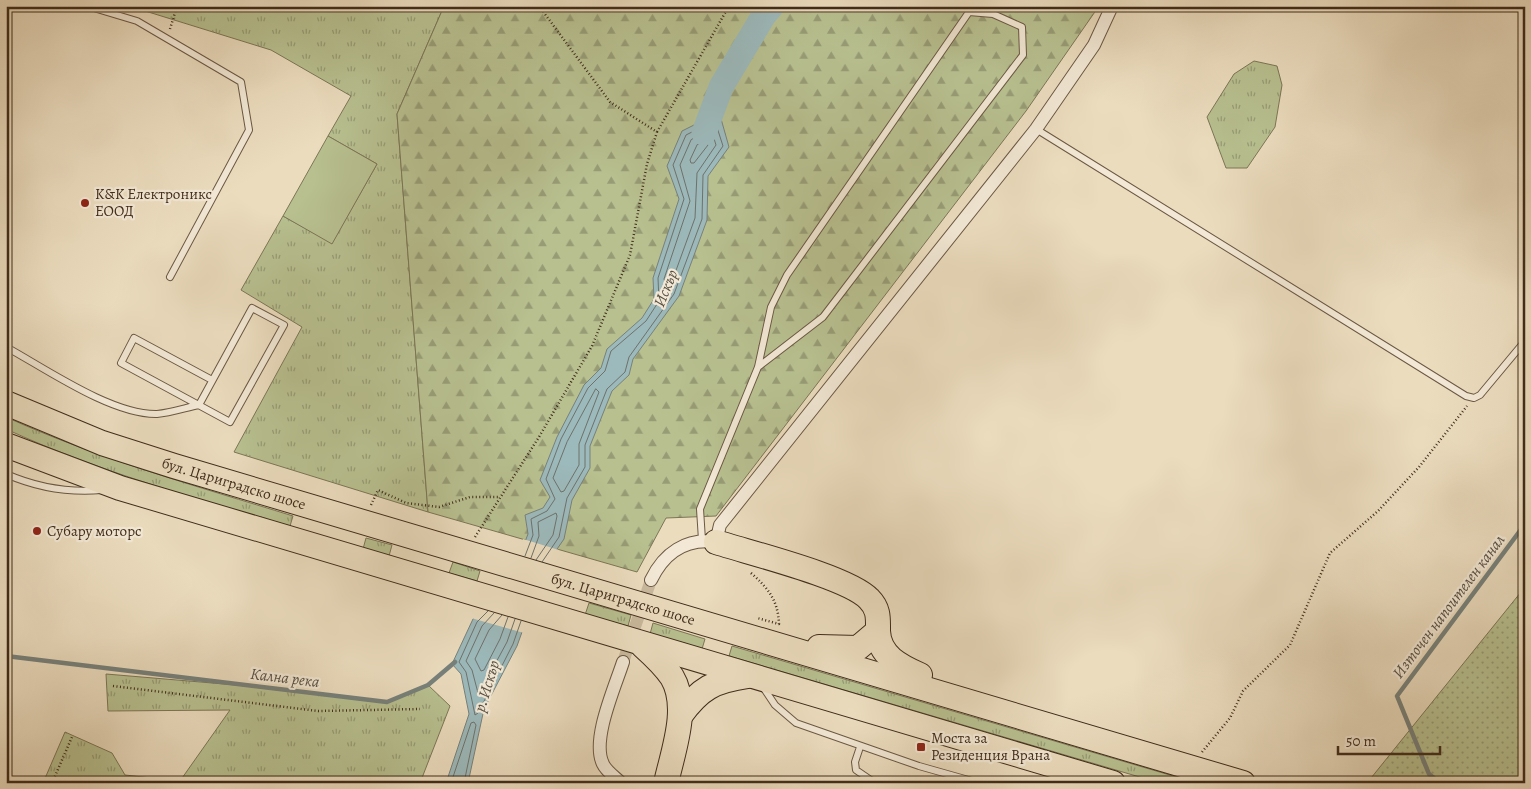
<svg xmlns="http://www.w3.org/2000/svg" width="1531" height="789" font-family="Alegreya,serif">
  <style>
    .grass { fill: url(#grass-tufts); stroke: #7c7656 }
    .forest { fill: url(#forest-firs); stroke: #7c7656 }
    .park { fill: url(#park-dots); stroke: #7c7656 }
    .pitch { fill: #b8c090; stroke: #7c7656 }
    .water { fill: #9cb9bb; stroke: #77817b }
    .pier { fill: #ebdcbe }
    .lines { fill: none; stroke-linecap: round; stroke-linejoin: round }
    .shore { stroke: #6e726b; stroke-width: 1 }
    .stream { stroke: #77817b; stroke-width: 4.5 }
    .river { stroke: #9cb9bb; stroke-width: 25 }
    .street-tunnel { stroke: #c9b99d; stroke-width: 12; stroke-dasharray: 12 6; stroke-linecap: butt }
    .lane-casing { stroke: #6b5844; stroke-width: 8 }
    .street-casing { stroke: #6b5844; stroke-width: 14 }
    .highway-casing { stroke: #402c1b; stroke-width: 26 }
    .path { stroke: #402c1b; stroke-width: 2.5; stroke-dasharray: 1 2.5; stroke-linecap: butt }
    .lane { stroke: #f2e8d5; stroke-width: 6 }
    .street { stroke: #f2e8d5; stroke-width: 12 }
    .highway { stroke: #ebdcbe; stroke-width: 24 }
    .poi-dot { fill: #8f2418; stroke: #f2e8d5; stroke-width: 2 }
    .labels { text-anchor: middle; stroke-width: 4.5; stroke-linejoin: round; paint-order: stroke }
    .poi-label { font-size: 15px; fill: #402c1b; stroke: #f2e8d5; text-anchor: start }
    .street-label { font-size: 15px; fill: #402c1b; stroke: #f2e8d5 }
    .water-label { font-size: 16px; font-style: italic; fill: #574f43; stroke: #f2e8d5 }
  </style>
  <defs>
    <pattern id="grass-tufts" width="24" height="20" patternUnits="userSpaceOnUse" patternTransform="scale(1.25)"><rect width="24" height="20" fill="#b8c090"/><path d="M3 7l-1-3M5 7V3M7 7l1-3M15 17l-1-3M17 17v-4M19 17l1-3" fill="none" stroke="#979c75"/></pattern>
    <pattern id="forest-firs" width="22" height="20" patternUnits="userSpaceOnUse" patternTransform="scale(1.25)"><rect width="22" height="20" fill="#b8c090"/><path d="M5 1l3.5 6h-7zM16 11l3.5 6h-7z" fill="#979c75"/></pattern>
    <pattern id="park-dots" width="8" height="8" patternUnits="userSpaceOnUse" patternTransform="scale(1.25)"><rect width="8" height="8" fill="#b8c090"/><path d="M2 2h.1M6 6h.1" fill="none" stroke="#979c75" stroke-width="1.8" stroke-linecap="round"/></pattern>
  </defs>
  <rect width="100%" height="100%" fill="#ebdcbe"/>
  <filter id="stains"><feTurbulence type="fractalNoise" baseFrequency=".004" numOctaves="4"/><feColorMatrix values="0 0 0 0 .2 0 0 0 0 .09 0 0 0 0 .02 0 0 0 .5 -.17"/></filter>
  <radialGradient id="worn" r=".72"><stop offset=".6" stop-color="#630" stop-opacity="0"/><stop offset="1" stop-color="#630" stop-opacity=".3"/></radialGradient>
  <path class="grass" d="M129,6H444L397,114L428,512L234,452L302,327L241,290L283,216L332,243L377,164L328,136L351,96L271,50Z
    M1254,61L1277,66L1282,85L1275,127L1247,168H1226L1207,117L1234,74Z
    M6,417C99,459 196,486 293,516L290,526C194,498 97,471 6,429Z
    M366,538L392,545L389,556L363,549Z
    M453,562L480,571L477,581L449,573Z
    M589,603L631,615L628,626L585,615Z
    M653,623L705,639L702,649L650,634Z
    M732,646L1197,783H1160L729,656Z
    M106,674L283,689L387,702L428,685L450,706L420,783H43L65,732L112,753L125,775L180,781L230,710L108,711Z"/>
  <path class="forest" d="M444,6H1099L1026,111L716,516L666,518L637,572L428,512L397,114Z"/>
  <path class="park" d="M1525,587V783H1367Z"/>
  <path class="pitch" d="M328,136L377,164L332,244L283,216Z"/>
  <path class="water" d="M716,101L729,147L708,176L707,220L679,296L633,359L629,375L612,391L590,446V468L572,500L564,539L546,565L517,646L484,709L468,783H446L469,714L461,674L452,664L473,619L511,578L528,534L525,515L543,508L550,497L540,480L557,437L584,385L601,368L607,349L642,318L654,299L653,278L679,199L667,166L682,131L700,122Z"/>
  <path class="pier" d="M523,539L559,550L548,566L524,633L471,618L509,577Z"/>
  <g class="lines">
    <path class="shore" d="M711,129L716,145L697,173L695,218L670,287L667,289L664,279L690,201L680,165L691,140Z
      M705,141L708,145L694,163H691L690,160L697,145Z
      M596,389L599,392L579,444V465L564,491L561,492L553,478L567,442Z
      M525,556L533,535L531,519L547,511L555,499L546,479L561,439L588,388L605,371L611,351L646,321L659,301L658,278L684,199L673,165L686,135L702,127L713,115L723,146L703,175L702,219L674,294L629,357L625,372L607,389L585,445V467L567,498L559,537L542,562
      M531,558L539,536L538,522L556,513L557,516L553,535L536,560
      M488,611L477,622L459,662L466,672L475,715L478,713L513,644L521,621
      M494,613L482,626L466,661L472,670L478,693L480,692L507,642L515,619
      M502,615L489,630L475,659L481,671L484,670L500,639L508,617
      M451,783L471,723L474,722L476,725L464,783"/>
    <path class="stream" d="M6,656L387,702L428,685L455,662
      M1440,783L1429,774L1397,696L1525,524"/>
    <path class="river" d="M704,133L721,87L764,15L772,6"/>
    <path class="street-tunnel" d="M623,662L651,580"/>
    <defs>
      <path id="lane" d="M87,6L137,21L241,82L249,130L170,277
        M1036,129L1466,396L1474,398L1480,395L1525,341
        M6,347C46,369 112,415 157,414C170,413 185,408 199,405L252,308L284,325L230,422L121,363L134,338L212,380
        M6,474C38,488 68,493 102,490
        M702,540L700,509L758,367L771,307L787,275L969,12L993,14L1022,27L1023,55L823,317L758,367
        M763,687L775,705L796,723L919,766L979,783
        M860,747L855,762L856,770L875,783"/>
      <path id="street" d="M651,580C664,553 686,538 716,542L720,525L1036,129L1094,45L1112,6
        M621,783C615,777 606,771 603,764C591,740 615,687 623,662"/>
      <g id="highway">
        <path id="s1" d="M6,403L102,443L174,466L1243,783"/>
        <path d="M6,445L120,488L1113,783"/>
        <path d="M716,542C750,553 848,577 869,599C879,609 878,618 878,631C879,656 900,666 920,675"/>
        <path d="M643,646C653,655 664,665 672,677C690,707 673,751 666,783"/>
        <path d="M819,647L858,648L878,631"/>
        <path d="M680,716C700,688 714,681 748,676"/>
      </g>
    </defs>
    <use href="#lane" class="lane-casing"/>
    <use href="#street" class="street-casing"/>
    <use href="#highway" class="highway-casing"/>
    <path class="path" d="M170,29L177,6
      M657,132L729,6
      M371,505L378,490L406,503L439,507L470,497H499
      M475,537L539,437L592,346L630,255L647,164L657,132L610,102L539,6
      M751,573C768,588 778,600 779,624L757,618
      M113,686L318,711L420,709
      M1202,752L1230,718L1243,691L1290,645L1330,553L1378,511L1419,467L1467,406
      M52,783L72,737"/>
    <use href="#lane" class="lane"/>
    <use href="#street" class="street"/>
    <use href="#highway" class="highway"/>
  </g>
  <g class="poi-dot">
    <circle cx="85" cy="203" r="5"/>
    <circle cx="37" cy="531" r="5"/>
    <rect x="916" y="742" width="10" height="10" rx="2.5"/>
  </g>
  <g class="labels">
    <g class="poi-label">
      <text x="95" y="199">K&amp;K Електроникс<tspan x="95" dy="17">ЕООД</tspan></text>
      <text x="47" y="536">Субару моторс</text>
      <text x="931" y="743">Моста за<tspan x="931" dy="17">Резиденция Врана</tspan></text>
    </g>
    <g class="street-label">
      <text dy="5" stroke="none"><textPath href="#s1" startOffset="242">бул. Цариградско шосе</textPath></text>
      <text dy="5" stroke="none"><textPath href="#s1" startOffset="648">бул. Цариградско шосе</textPath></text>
    </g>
    <g class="water-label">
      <text transform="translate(665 288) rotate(-68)" y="6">Искър</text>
      <text transform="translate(1448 606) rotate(-53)" y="6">Източен напоителен канал</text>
      <text transform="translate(285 677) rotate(7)" y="6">Кална река</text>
      <text transform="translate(486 686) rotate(-73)" y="6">р. Искър</text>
    </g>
  </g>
  <rect width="1531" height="789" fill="none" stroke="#ebdcbe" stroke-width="25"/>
  <rect x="8" y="8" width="1516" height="774" fill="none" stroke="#402c1b" stroke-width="2.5"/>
  <rect x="12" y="12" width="1506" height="764" fill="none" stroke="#402c1b"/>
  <path d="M1338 746v8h102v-8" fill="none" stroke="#402c1b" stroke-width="2.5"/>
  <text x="1346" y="746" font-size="15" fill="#402c1b" stroke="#f2e8d5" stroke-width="4" paint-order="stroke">50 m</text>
  <rect width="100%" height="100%" filter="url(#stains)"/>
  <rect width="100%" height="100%" fill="url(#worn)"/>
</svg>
